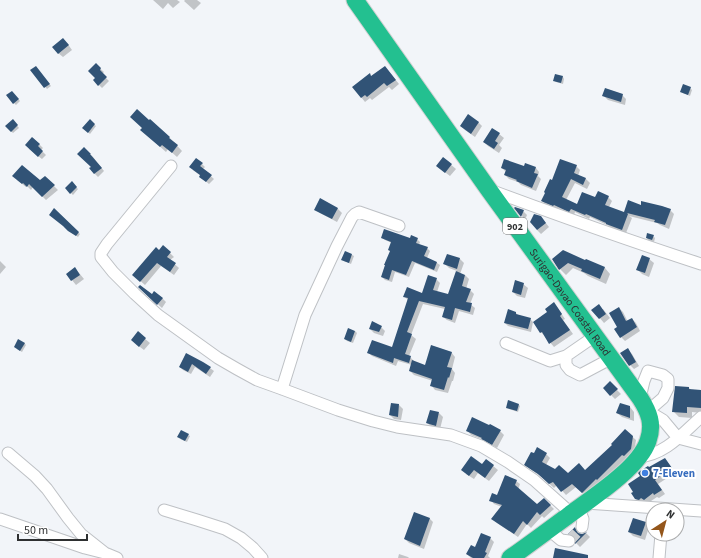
<svg xmlns="http://www.w3.org/2000/svg" width="701" height="558" font-family="'Source Sans 3',sans-serif">
  <style>
    .shadow { fill: #0003 }
    .building { fill: #315376 }
    .lines { fill: none; stroke-linecap: round; stroke-linejoin: round }
    .minor-tunnel { stroke: #cbced1; stroke-width: 11; stroke-dasharray: 11 5.5; stroke-linecap: butt }
    .minor-casing { stroke: #bec1c5; stroke-width: 13 }
    .highway-casing { stroke: #d1d1d2; stroke-width: 19 }
    .minor { stroke: #fff; stroke-width: 11 }
    .highway { stroke: #23c090; stroke-width: 17 }
    .shop-dot { fill: #3f7fe0; stroke: #fff; stroke-width: 1.5 }
    .labels { text-anchor: middle; stroke-width: 4; stroke-linejoin: round; paint-order: stroke }
    .shield { fill: #fff; stroke: #6d6e6f; stroke-width: 1 }
    .shield-label { font-size: 10px; font-weight: bold; fill: #2e3031 }
    .street-label { font-size: 11px; fill: #2e3031; stroke: #fff }
    .shop-label { font-size: 11px; font-weight: bold; fill: #366cbe; stroke: #fff; text-anchor: start }
  </style>
  <rect width="100%" height="100%" fill="#f2f5f9"/>
  <path class="shadow" d="M153,0H177L180,2L173,8L168,3L163,9Z
    M185,0H197L201,3L194,10L184,1Z
    M67,43L72,50L63,57L58,53Z
    M96,65L104,72L102,74L109,81L102,88L94,80L96,78Z
    M385,67L399,84L392,90L389,87L372,100L370,98L365,102L353,87L372,77Z
    M37,69L51,86L47,89L32,70Z
    M556,75L563,77L564,79L563,84L556,82L554,80Z
    M690,88L692,90L690,96L683,93Z
    M12,92L20,101L16,105L7,96Z
    M603,95H622L626,99L625,105L608,100Z
    M13,120L19,128L13,133L6,126Z
    M90,121L96,126L90,134L84,128Z
    M478,122L482,126L475,137L465,130L461,126Z
    M493,129L504,138L499,145L502,148L499,153L488,146L484,142Z
    M147,135L169,137L182,151L177,157L168,149L166,152Z
    M33,138L43,148L41,150L46,155L42,159L29,149Z
    M84,148L93,157L104,171L98,177L90,169L92,167Z
    M443,158L456,169L450,176L442,170Z
    M202,164L205,167L203,169L214,179L209,184L204,180L201,176L193,170Z
    M576,166L580,170L578,176L586,179L590,183L587,189L575,183L566,200L578,205L596,199L608,197L612,201L609,207L624,213L641,206L670,210L674,214L669,229L660,225L657,223L629,216L632,218L626,233L611,228L609,226L590,217L589,219L575,212L574,215L558,208L557,209L546,205L542,201Z
    M502,168H536L539,172L538,176L541,179L536,191L521,185L518,182L509,179L505,175L506,172Z
    M45,177L58,190L46,200L33,187L31,190L27,186L26,187L17,180L40,182Z
    M72,183L78,189L73,195L66,188Z
    M337,208L342,213L337,222L320,213L315,209Z
    M516,208L523,211L527,215L525,220Z
    M54,210L80,234L78,237L71,232H70L65,227Z
    M541,217L549,227L541,234L537,230Z
    M653,236L655,238L654,242L648,240L647,238Z
    M382,237L417,239L420,242L419,245L427,248L430,251L427,258L437,263L440,265L437,272L415,263L409,277L395,272L392,282L385,280L382,277L391,251L392,243L385,240Z
    M159,251L170,253L174,257L170,260L179,268L174,275L161,266L145,285L137,278Z
    M345,252L352,255L354,256L351,264L344,261Z
    M448,255L460,259L464,263L460,274L465,275L469,279L466,289L470,290L474,294L470,304L475,308L473,315L459,311L455,323L447,320L443,317L445,309L423,304L411,335L416,339L409,356L414,361V362L425,366L451,352L455,357L452,369L455,373L453,381H452L448,393L435,390L431,385L433,381L414,375L410,371L412,365L398,361L396,366L372,356L369,353L393,348L409,301L404,296L422,294L436,279L440,283L437,292L449,295L457,271L449,268L445,264Z
    M649,259L654,263L649,277L642,274L638,270Z
    M553,260L586,262L587,260L605,268L610,274L606,284L588,276L584,273L573,268L566,275L560,269Z
    M0,261L6,267L0,274Z
    M75,268L84,279L76,285L67,274Z
    M523,284L528,288L525,298L517,296L513,292Z
    M139,287L152,295L162,298L166,302L162,308Z
    M557,307L565,319L563,320L573,334L554,347L541,332Z
    M619,308L623,312L628,322L632,319L636,323L640,331L625,341L621,337L618,328Z
    M603,309L610,318L604,323L593,310Z
    M516,313L518,315L530,319L533,322L531,332L508,326L505,323Z
    M381,327L385,331L383,336L374,333L370,329Z
    M355,331L357,333L353,343L347,341L345,339Z
    M138,333L150,343L144,350L136,344Z
    M24,343L26,345L22,352L17,349Z
    M628,350L632,354L639,366L634,369L630,365Z
    M186,355L203,363L210,368L214,371L210,377L195,367L191,374L183,370L180,367Z
    M610,383L621,394L615,399L604,388Z
    M689,388L691,390L701,391V413L692,412V418L679,417L673,411Z
    M518,404L520,406L518,412L509,409L507,408Z
    M399,405L403,409L401,420L394,419L390,415Z
    M630,407L634,412V421L622,417L617,413Z
    M439,413L443,417L440,429L432,427L427,423Z
    M467,430L500,431L504,435L497,448L486,442L484,440L471,435Z
    M625,430L636,440L634,453L628,459L627,458L601,483L600,482L586,496L576,487L566,495L557,485L554,488L543,478L529,468L546,454L550,458L546,465L555,470L568,474L585,471L613,445Z
    M188,435L190,436L187,442L180,439Z
    M665,459L668,463L675,473L658,484L665,494L659,498L657,497L648,503L646,501L643,503H640L636,499L641,476L649,469Z
    M486,460L498,470L489,481L478,473L474,479L466,474L482,466Z
    M516,481L520,484L518,490L537,506L544,499L554,509L544,518L542,516L531,528L527,524L518,537L497,523L493,519L502,507L494,504L491,500L498,496Z
    M429,518L433,522L424,549L409,543L405,539Z
    M645,523L649,527L645,540L633,536L629,532Z
    M575,528L579,532V534L582,535L586,533L590,537L580,547L576,543V538H573L570,534Z
    M490,538L494,542L488,556L490,558H471L467,554Z
    M399,554L408,557L409,558H398Z"/>
  <path class="building" d="M63,38L69,45L58,54L52,47Z
    M96,63L101,68L100,70L107,77L98,86L93,80L95,78L88,71Z
    M36,66L50,84L44,88L30,70Z
    M385,66L396,80L387,86L384,83L367,97L365,95L361,98L352,87L370,73L371,76Z
    M555,74L563,76L561,83L553,81Z
    M683,84L691,87L688,95L680,92Z
    M605,88L623,94L621,102L602,96Z
    M12,91L19,99L13,104L6,95Z
    M137,109L149,120L150,119L170,137L169,138L178,145L172,153L162,145L160,147L140,130L142,128L130,117Z
    M468,114L479,122L471,134L460,126Z
    M13,119L18,125L11,132L5,126Z
    M90,119L95,124L88,133L82,128Z
    M492,128L500,133L495,141L498,143L494,149L483,142Z
    M32,137L40,144L38,146L43,151L38,157L25,145Z
    M84,147L91,154H90L102,168L94,174L89,168L91,167L77,154Z
    M443,157L452,164L445,173L436,166Z
    M196,158L203,163L200,166L212,175L206,182L199,177L200,175L189,167Z
    M504,159L524,166L525,163L536,167L534,173L538,174L532,188L516,181L517,180L504,175L506,170L501,168Z
    M560,159L577,165L574,173L586,178L583,185L571,179L562,197L577,204L582,192L595,197L598,191L609,196L605,205L624,212L628,200L641,205V201L662,206L671,209L665,225L654,222L655,220L627,213L628,214L622,230L606,224V223L586,214L585,215L571,209L569,212L554,205L553,206L541,201L545,193L544,192L550,179L552,180Z
    M22,165L40,180L45,176L55,185L42,197L29,184L27,187L23,183L22,184L12,176Z
    M72,181L77,187L70,194L65,188Z
    M320,198L338,208L332,219L314,210Z
    M515,207L524,210L521,217L514,208Z
    M54,208L79,232L76,236L68,231L63,226L49,215Z
    M534,214L541,216L546,223L537,230L530,222Z
    M384,229L410,238L411,235L418,238L416,243L428,247L424,256L437,262L434,270L412,261L406,275L392,270L389,280L381,277L385,265H384L390,251L388,250L391,242L381,238Z
    M647,233L654,235L652,240L646,238Z
    M163,245L171,252L167,257L176,263L170,272L157,263L140,282L132,275L156,247L159,250Z
    M563,250L585,260L586,259L605,267L600,279L581,271L582,269L568,263L559,270L552,259Z
    M345,251L352,254L349,263L341,260Z
    M447,254L460,258L457,269L443,264Z
    M642,255L650,258L645,273L636,270Z
    M75,267L80,275L71,281L66,274Z
    M456,271L465,275L462,286L471,289L466,302L472,303L470,312L455,308L452,320L442,317L445,307L419,301L407,332L412,334L405,354L411,356L409,363L394,358L393,363L367,353L372,340L392,347L408,298L403,297L407,287L422,293L428,275L437,278L433,290L448,294Z
    M515,280L524,283L521,295L512,292Z
    M140,285L152,294L154,291L163,298L157,305L138,287Z
    M554,302L562,314L560,316L570,330L549,344L542,332L540,333L533,322L547,312L545,309Z
    M599,304L606,314L599,319L591,310Z
    M619,307L626,321L632,318L637,327L620,338L614,329L617,327L609,313Z
    M508,309L516,312V314L531,318L528,329L504,323Z
    M372,321L382,326L379,332L369,329Z
    M348,328L355,331L351,342L344,339Z
    M138,331L146,338L139,347L131,340Z
    M18,339L25,343L20,351L14,347Z
    M431,345L452,352L447,367L452,368L449,378L448,377L444,390L430,386L432,379L409,371L412,360L425,365Z
    M628,348L636,362L629,366L620,353Z
    M186,353L203,362L211,367L206,374L192,364L188,372L179,367Z
    M610,381L618,389L610,396L603,388Z
    M675,386L689,387V389L701,390V408L687,407V413L672,412Z
    M508,400L519,404L517,411L506,408Z
    M391,403L399,404L398,417L389,415Z
    M620,403L630,406V418L616,413Z
    M430,410L439,412L436,426L426,423Z
    M472,417L489,425L490,424L501,430L492,445L481,439L482,438L466,431Z
    M625,429L633,436L631,449L624,456L622,455L597,480L596,479L582,493L572,484L561,492L553,482L549,484L538,474L524,465L531,452L534,453L537,447L547,453L542,462L555,469L559,465L568,473L579,463L585,470L612,445L611,444Z
    M181,430L189,434L185,441L177,437Z
    M471,456L482,464L486,459L494,465L485,478L474,470L469,476L461,470Z
    M665,458L672,468L655,480L662,490L654,495L653,493L644,500L641,498L639,500L635,499L631,493L633,492L628,484L640,476L638,473L640,471L648,466L649,467Z
    M505,475L517,480L515,485L537,504L544,498L551,505L540,515L537,512L527,525L523,521L514,534L491,519L502,505L489,501L492,493L497,495Z
    M414,512L430,518L420,546L404,539Z
    M633,518L646,522L641,536L628,532Z
    M575,527L576,530L578,533L582,534L587,532L575,544V538L573,535L568,534Z
    M481,533L491,537L485,552L487,553L484,558H473L466,554L471,545L475,547Z
    M555,548L588,555V558H553Z"/>
  <g class="lines">
    <path class="minor-tunnel" d="M569,541L582,527"/>
    <defs>
      <path id="minor" d="M171,166L107,244L101,253V257L113,272L135,294L158,315L218,358L237,369L257,380L282,389L338,410L373,421L397,427L451,435L481,446L508,462L534,480L571,513
        M490,190C560,216 630,241 701,264
        M506,343L550,361L566,356L595,336
        M566,356V365L570,370L580,375L612,358
        M282,389L305,315L337,246L352,217L355,214L359,212L399,226
        M640,398L644,381L648,371L663,375L668,379V388L663,398L648,411L663,420L678,438L701,444
        M8,453L35,476L47,489L68,518L81,534L105,553
        M638,457C665,455 682,434 701,417
        M586,503L701,511
        M579,509L583,519L582,527
        M164,510L197,520L225,529L241,538L253,548L262,558
        M0,519L85,548L105,553L117,558
        M549,530L561,540L569,541
        M659,558L661,534"/>
      <g id="highway">
        <path id="s1" d="M355,0L489,190L640,398C649,412 654,424 648,441C639,468 592,498 569,515C550,529 530,544 510,558"/>
      </g>
    </defs>
    <use href="#minor" class="minor-casing"/>
    <use href="#highway" class="highway-casing"/>
    <use href="#minor" class="minor"/>
    <use href="#highway" class="highway"/>
  </g>
  <circle class="shop-dot" cx="645" cy="473" r="4"/>
  <g class="labels">
    <rect class="shield" x="503" y="218" width="24" height="16" rx="3"/>
    <g class="shield-label">
      <text x="515" y="230">902</text>
    </g>
    <g class="street-label">
      <text dy="4" stroke="none"><textPath href="#s1" startOffset="371">Surigao-Davao Coastal Road</textPath></text>
    </g>
    <g class="shop-label">
      <text x="653" y="477">7-Eleven</text>
    </g>
  </g>
  <g transform="translate(665 522) rotate(36)"><circle r="19" fill="#ffffff" stroke="#abacad"/>
  <path d="M0-3L7 15L0 10L-7 15Z" fill="#94561b"/>
  <text y="-6" font-size="11" font-weight="bold" text-anchor="middle" fill="#2e3031">N</text>
  </g>
  <path d="M18 534v6h69v-6" fill="none" stroke="#2e3031" stroke-width="2"/>
  <text x="24" y="534" font-size="12" fill="#2e3031" stroke="#ffffff" stroke-width="3" paint-order="stroke">50 m</text>
</svg>
